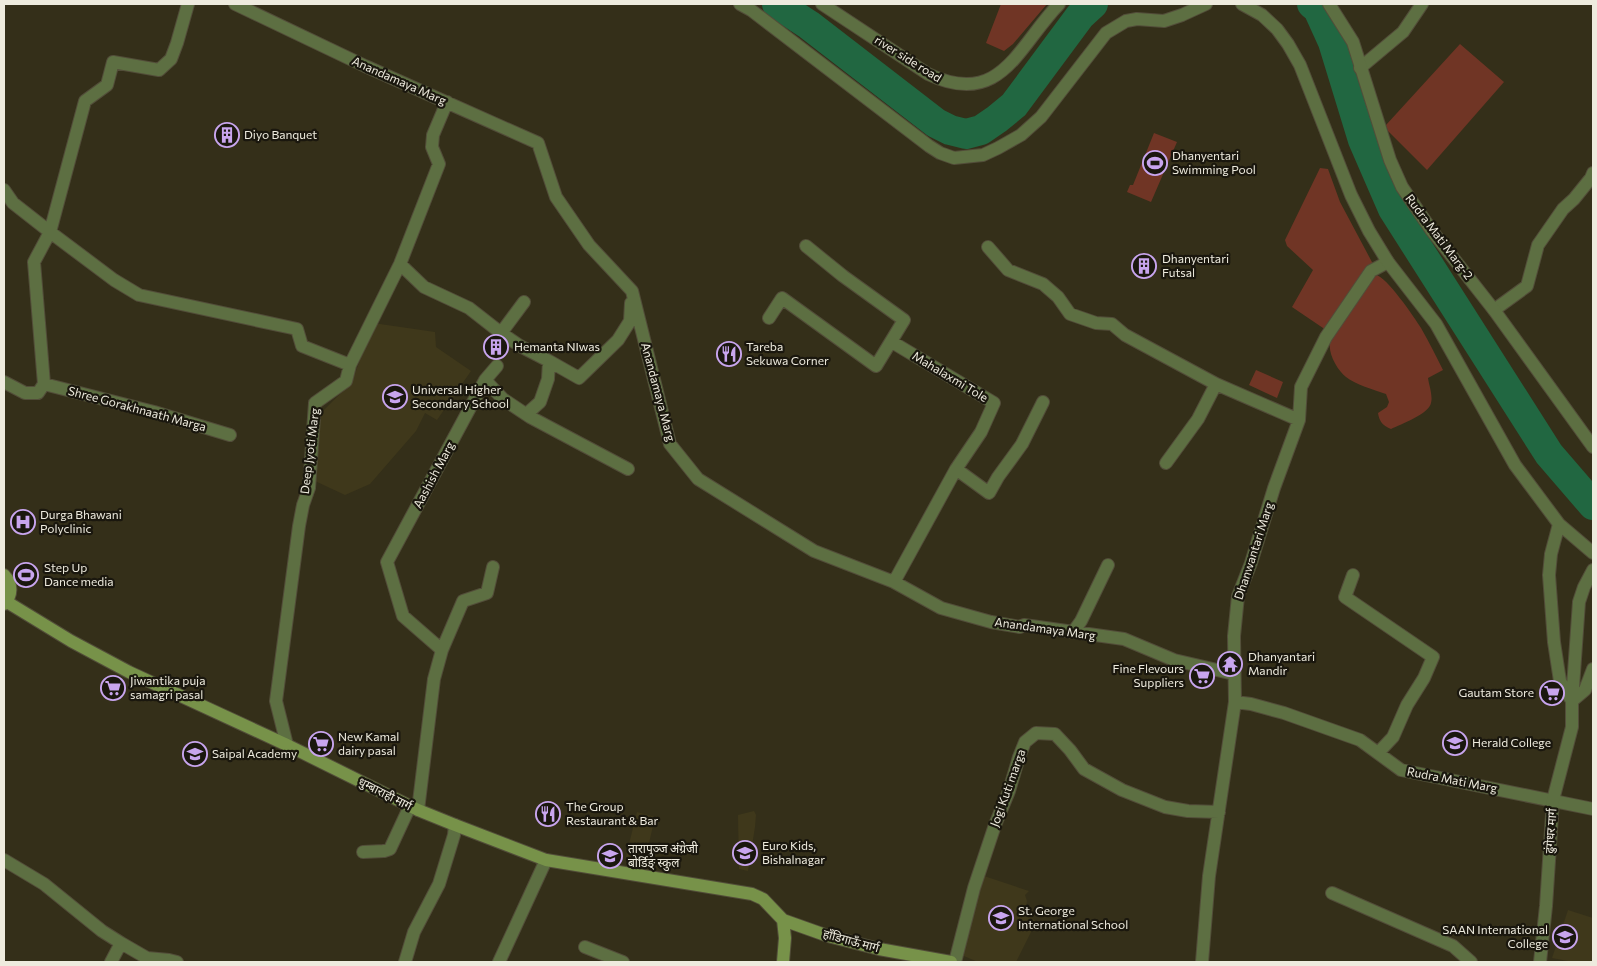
<svg xmlns="http://www.w3.org/2000/svg" width="1597" height="966" font-family="Commissioner,'Noto Sans Devanagari',sans-serif">
  <style>
    .built { fill: #3f381b }
    .green { fill: #703525 }
    .lines { fill: none; stroke-linecap: round; stroke-linejoin: round }
    .river { stroke: #216741; stroke-width: 30 }
    .minor-casing { stroke: #524d39; stroke-width: 14 }
    .tertiary-casing { stroke: #524d39; stroke-width: 14 }
    .secondary-casing { stroke: #524d39; stroke-width: 14 }
    .minor { stroke: #5d6f42; stroke-width: 12 }
    .tertiary { stroke: #5d6f42; stroke-width: 12 }
    .secondary { stroke: #779249; stroke-width: 12 }
    .labels { text-anchor: middle; stroke-width: 4.5; stroke-linejoin: round; paint-order: stroke }
    .street-label { font-size: 12px; fill: #eeebde; stroke: #1a170e }
    .poi-label { font-size: 12px; fill: #eeebde; stroke: #1a170e; text-anchor: start }
  </style>
  <rect width="100%" height="100%" fill="#342f19"/>
  <path class="built" d="M373,323L435,332L436,347L471,371L437,420L425,413L416,431L370,484L345,495L315,481L320,414L352,382Z
    M754,811L756,815L755,827L748,871L739,869L738,815Z
    M637,812L655,817L644,865L625,860Z
    M984,876L1029,891L1025,895L1027,901L1025,910L1036,922L1016,962H978L959,954Z
    M1568,910L1593,918V962H1573L1552,958Z"/>
  <path class="green" d="M1001,4H1047L1013,44L1004,51L986,43Z
    M1460,44L1504,82L1427,170L1388,131L1386,125Z
    M1154,133L1177,142L1151,202L1127,192L1130,185H1133Z
    M1320,168L1328,169L1340,202L1373,264L1326,330L1292,307L1313,270L1287,246L1285,240Z
    M1376,275C1386,276 1415,318 1421,328C1429,342 1436,356 1443,370L1428,378C1429,385 1433,396 1431,403C1429,414 1401,424 1391,429C1383,426 1379,421 1378,413L1387,407L1389,402L1386,394C1375,390 1354,384 1346,377C1338,371 1328,354 1330,343C1333,329 1366,289 1376,275Z
    M1256,370L1283,382L1277,398L1249,385Z"/>
  <g class="lines">
    <path class="river" d="M777,4L809,25L936,123L950,130L966,134L981,130L997,119L1014,105L1080,16L1093,4
      M1312,4L1318,9L1333,42L1363,140L1393,209L1549,454L1593,505"/>
    <defs>
      <path id="minor" d="M235,4L365,66L538,143L556,197L589,245L632,291L670,444L698,479L814,551L894,582L941,608L991,622L1020,627L1024,625L1124,639L1174,660L1234,674
        M822,4L928,74C1001,109 1018,46 1059,4
        M1360,68L1403,32L1422,4
        M4,190L13,203L50,232L114,280L139,295L297,329L302,346L350,365
        M988,247L1008,270L1043,284L1058,297L1070,314L1096,323L1112,324L1125,335L1216,384L1299,420
        M400,264L424,287L469,308L501,333L520,346L549,361
        M1494,310L1527,286L1538,245L1563,209L1574,199L1591,178L1593,173
        M769,318L782,298L876,366L904,320L843,276L806,246
        M501,333L524,302
        M892,342L994,403L981,432L956,469
        M485,380L497,366
        M4,382L25,393H38L44,384L34,262L50,232L85,101L107,85L113,62L159,70L171,59L177,43L188,4
        M44,384L154,412L230,435
        M530,417L628,469
        M1166,463L1198,419L1216,384
        M1353,575L1345,597L1433,657L1424,678L1407,705L1393,737L1378,753
        M894,582L956,469L989,493L998,477L1022,444L1043,402
        M1073,632L1081,621L1108,565
        M442,650L463,601L487,593L493,567
        M1235,702L1251,704L1284,713L1360,740L1401,770L1593,809
        M287,745L276,701L299,526L303,505L309,488L315,403L346,381L350,365L400,264L439,164L432,147L433,135L447,102
        M418,810L434,679L442,650L403,616L387,562L485,380L503,399L530,417V411L540,402L548,379L549,361L579,378L618,340L630,321L631,303
        M363,852L384,851L390,849L410,806
        M4,860L44,884L102,931L121,943L147,958L169,960L177,962
        M1332,893L1453,946L1471,962
        M585,947L623,962
        M111,962L121,943
        M405,962L414,932L439,884L454,835L455,825
        M499,962L546,860
        M955,962L974,888L995,825L1009,791L1019,757L1025,742L1036,733L1055,734L1070,750L1084,769L1122,790L1165,807L1188,811L1219,812
        M1202,962L1209,876L1235,702L1234,636L1238,596L1251,563L1274,488L1299,420L1301,387L1326,337L1371,271L1388,262"/>
      <path id="tertiary" d="M740,4L751,10L929,146L940,153L954,158L983,155L998,148L1021,135L1041,117L1106,33L1126,21L1137,19L1164,21L1182,15L1206,4
        M1242,4L1262,15L1277,29L1288,44L1300,65L1351,195L1369,231L1388,262L1436,324L1515,465L1559,524L1593,553
        M1329,4L1353,42L1390,160L1402,187L1432,231L1494,310L1593,447
        M1559,524L1551,554L1549,575L1554,642L1560,681L1572,701
        M1572,701L1585,690L1593,669
        M1540,962L1546,906L1553,800L1572,727V701L1579,602L1584,587L1593,570"/>
      <path id="secondary" d="M4,575C13,584 12,596 4,604
        M7,602L71,641L129,672L287,745L418,810L455,825L546,860L752,894L763,899L783,920L828,936L879,949L951,962
        M783,962L785,938L783,920"/>
    </defs>
    <use href="#minor" class="minor-casing"/>
    <use href="#tertiary" class="tertiary-casing"/>
    <use href="#secondary" class="secondary-casing"/>
    <use href="#minor" class="minor"/>
    <use href="#tertiary" class="tertiary"/>
    <use href="#secondary" class="secondary"/>
  </g>
  <defs>
    <symbol id="building-ring" viewBox="-11 -11 22 22"><circle r="9.5" fill="#1a170e" stroke="#c8a5ee" stroke-width="1.5"/><path d="M-4-6H4V6H1V3H-1V6H-4ZM-2.5-4.3h1.7v1.8h-1.7ZM.8-4.3h1.7v1.8H.8ZM-2.5-1h1.7V.8h-1.7ZM.8-1h1.7V.8H.8Z" fill="#c8a5ee"/></symbol>
    <symbol id="stadium-ring" viewBox="-11 -11 22 22"><circle r="9.5" fill="#1a170e" stroke="#c8a5ee" stroke-width="1.5"/><path d="M0-5a6.5 5 0 1 0 0 10a6.5 5 0 1 0 0-10ZM-3.5-1.8h7v3.6h-7Z" fill="#c8a5ee"/></symbol>
    <symbol id="restaurant-ring" viewBox="-11 -11 22 22"><circle r="9.5" fill="#1a170e" stroke="#c8a5ee" stroke-width="1.5"/><path d="M-5-6h1v4h1v-4h1v4h1v-4h1v5L-1.5 .5V6h-2V.5L-5-1ZM5-6V6H3V1.5H1.5Q1.5-4 5-6Z" fill="#c8a5ee"/></symbol>
    <symbol id="school-ring" viewBox="-11 -11 22 22"><circle r="9.5" fill="#1a170e" stroke="#c8a5ee" stroke-width="1.5"/><path d="M0-5L7-2L0 1L-7-2ZM-4 1L0 2.5L4 1V4Q0 6-4 4Z" fill="#c8a5ee"/></symbol>
    <symbol id="hospital-ring" viewBox="-11 -11 22 22"><circle r="9.5" fill="#1a170e" stroke="#c8a5ee" stroke-width="1.5"/><path d="M-5-5h3v3.5h4V-5h3V5h-3V1.5h-4V5h-3Z" fill="#c8a5ee"/></symbol>
    <symbol id="temple-ring" viewBox="-11 -11 22 22"><circle r="9.5" fill="#1a170e" stroke="#c8a5ee" stroke-width="1.5"/><path d="M0-6L5-2H3V0L6.5 2.5H4V6H1.5V3h-3V6H-4V2.5H-6.5L-3 0V-2H-5Z" fill="#c8a5ee"/></symbol>
    <symbol id="supermarket-ring" viewBox="-11 -11 22 22"><circle r="9.5" fill="#1a170e" stroke="#c8a5ee" stroke-width="1.5"/><path d="M-6-5.5h2.5l.6 2H6L4.5 2H-2.5L-4.4-4H-6ZM-1.5 3.2a1.3 1.3 0 1 0 .1 0ZM3 3.2a1.3 1.3 0 1 0 .1 0Z" fill="#c8a5ee"/></symbol>
    <symbol id="university-ring" viewBox="-11 -11 22 22"><circle r="9.5" fill="#1a170e" stroke="#c8a5ee" stroke-width="1.5"/><path d="M0-5L7-2L0 1L-7-2ZM-4 1L0 2.5L4 1V4Q0 6-4 4Z" fill="#c8a5ee"/></symbol>
  </defs>
  <g fill-rule="evenodd">
    <use href="#building-ring" x="213" y="121" width="28" height="28"/>
    <use href="#stadium-ring" x="1141" y="149" width="28" height="28"/>
    <use href="#building-ring" x="1130" y="252" width="28" height="28"/>
    <use href="#building-ring" x="482" y="333" width="28" height="28"/>
    <use href="#restaurant-ring" x="715" y="340" width="28" height="28"/>
    <use href="#school-ring" x="381" y="383" width="28" height="28"/>
    <use href="#hospital-ring" x="9" y="508" width="28" height="28"/>
    <use href="#stadium-ring" x="12" y="561" width="28" height="28"/>
    <use href="#temple-ring" x="1216" y="650" width="28" height="28"/>
    <use href="#supermarket-ring" x="1188" y="662" width="28" height="28"/>
    <use href="#supermarket-ring" x="99" y="674" width="28" height="28"/>
    <use href="#supermarket-ring" x="1538" y="679" width="28" height="28"/>
    <use href="#university-ring" x="1441" y="729" width="28" height="28"/>
    <use href="#supermarket-ring" x="307" y="730" width="28" height="28"/>
    <use href="#university-ring" x="181" y="740" width="28" height="28"/>
    <use href="#restaurant-ring" x="534" y="800" width="28" height="28"/>
    <use href="#school-ring" x="731" y="839" width="28" height="28"/>
    <use href="#school-ring" x="596" y="842" width="28" height="28"/>
    <use href="#school-ring" x="987" y="904" width="28" height="28"/>
    <use href="#university-ring" x="1551" y="923" width="28" height="28"/>
  </g>
  <g class="labels">
    <g class="street-label">
      <text transform="translate(908 59) rotate(32)" y="4">river side road</text>
      <text transform="translate(399 81) rotate(24)" y="4">Anandamaya Marg</text>
      <text transform="translate(1439 237) rotate(53)" y="4">Rudra Mati Marg-2</text>
      <text transform="translate(950 377) rotate(31)" y="4">Mahalaxmi Tole</text>
      <text transform="translate(658 392) rotate(75)" y="4">Anandamaya Marg</text>
      <text transform="translate(137 409) rotate(15)" y="4">Shree Gorakhnaath Marga</text>
      <text transform="translate(310 451) rotate(-83)" y="4">Deep Jyoti Marg</text>
      <text transform="translate(434 475) rotate(-62)" y="4">Aashish Marg</text>
      <text transform="translate(1254 551) rotate(-72)" y="4">Dhanwantari Marg</text>
      <text transform="translate(1045 629) rotate(8)" y="4">Anandamaya Marg</text>
      <text transform="translate(1452 780) rotate(11)" y="4">Rudra Mati Marg</text>
      <text transform="translate(1008 788) rotate(-70)" y="4">Jogi Kuti marga</text>
      <text transform="translate(385 794) rotate(27)" y="4">धुम्बाराही मार्ग</text>
      <text transform="translate(1551 831) rotate(-86)" y="4">ढुंगेधर मार्ग</text>
      <text transform="translate(851 941) rotate(15)" y="4">हाँडिगाऊँ मार्ग</text>
    </g>
    <g class="poi-label">
      <text x="244" y="139">Diyo Banquet</text>
      <text x="1172" y="160">Dhanyentari<tspan x="1172" dy="14">Swimming Pool</tspan></text>
      <text x="1162" y="263">Dhanyentari<tspan x="1162" dy="14">Futsal</tspan></text>
      <text x="514" y="351">Hemanta NIwas</text>
      <text x="746" y="351">Tareba<tspan x="746" dy="14">Sekuwa Corner</tspan></text>
      <text x="412" y="394">Universal Higher<tspan x="412" dy="14">Secondary School</tspan></text>
      <text x="40" y="519">Durga Bhawani<tspan x="40" dy="14">Polyclinic</tspan></text>
      <text x="44" y="572">Step Up<tspan x="44" dy="14">Dance media</tspan></text>
      <text x="1248" y="661">Dhanyantari<tspan x="1248" dy="14">Mandir</tspan></text>
      <text x="1184" y="673" text-anchor="end">Fine Flevours<tspan x="1184" dy="14">Suppliers</tspan></text>
      <text x="130" y="685">Jiwantika puja<tspan x="130" dy="14">samagri pasal</tspan></text>
      <text x="1534" y="697" text-anchor="end">Gautam Store</text>
      <text x="338" y="741">New Kamal<tspan x="338" dy="14">dairy pasal</tspan></text>
      <text x="1472" y="747">Herald College</text>
      <text x="212" y="758">Saipal Academy</text>
      <text x="566" y="811">The Group<tspan x="566" dy="14">Restaurant &amp; Bar</tspan></text>
      <text x="762" y="850">Euro Kids,<tspan x="762" dy="14">Bishalnagar</tspan></text>
      <text x="628" y="853">तारापुञ्‍ज अंग्रेजी<tspan x="628" dy="14">बोर्डिङ् स्कुल</tspan></text>
      <text x="1018" y="915">St. George<tspan x="1018" dy="14">International School</tspan></text>
      <text x="1548" y="934" text-anchor="end">SAAN International<tspan x="1548" dy="14">College</tspan></text>
    </g>
  </g>
  <rect width="1597" height="966" fill="none" stroke="#eeebde" stroke-width="10"/>
</svg>
